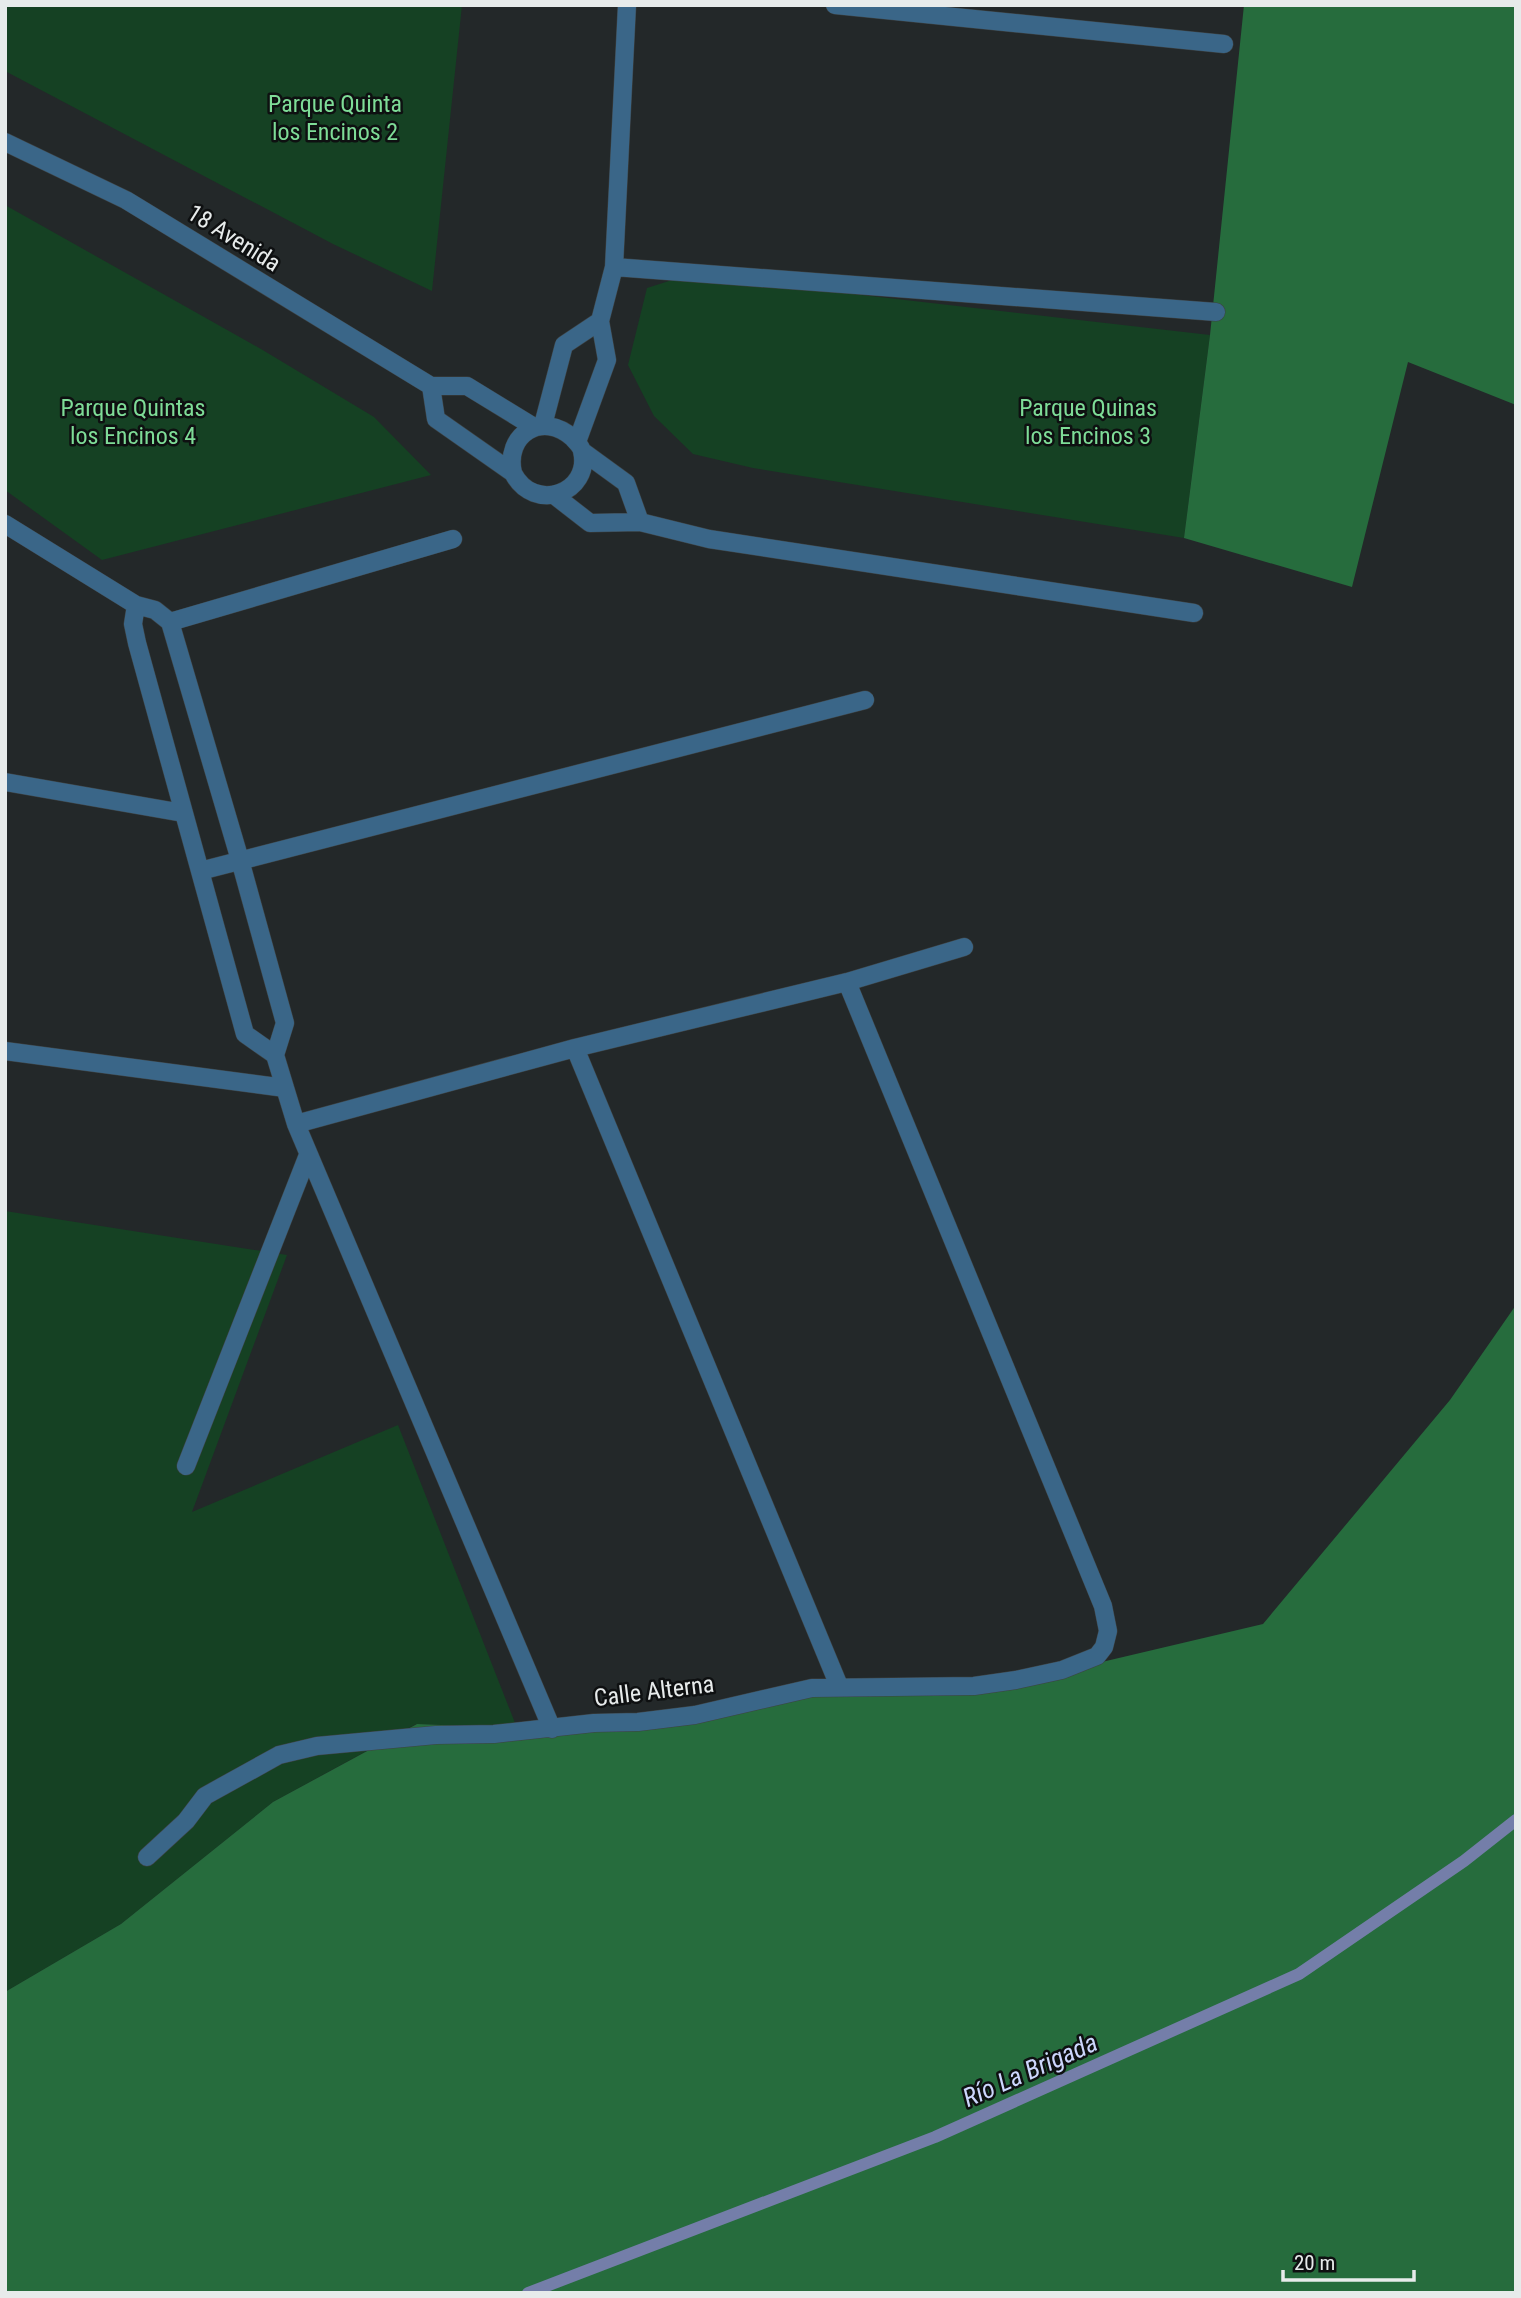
<svg xmlns="http://www.w3.org/2000/svg" width="1521" height="2298" font-family="'Roboto Condensed',sans-serif">
  <style>
    .green { fill: #154123 }
    .forest { fill: #266c3d }
    .lines { fill: none; stroke-linecap: round; stroke-linejoin: round }
    .stream { stroke: #747ea9; stroke-width: 12 }
    .minor-casing { stroke: #3e4344; stroke-width: 19 }
    .minor { stroke: #3a6688; stroke-width: 18 }
    .labels { text-anchor: middle; stroke-width: 5; stroke-linejoin: round; paint-order: stroke }
    .park-label { font-size: 24px; fill: #7edc97; stroke: #0e1011 }
    .street-label { font-size: 24px; fill: #e7ebeb; stroke: #0e1011 }
    .water-label { font-size: 26px; font-style: italic; fill: #cdd7fd; stroke: #0e1011 }
  </style>
  <rect width="100%" height="100%" fill="#232829"/>
  <path class="green" d="M5,5H462L432,291L333,244L5,71Z
    M5,205L261,349L374,417L431,475L102,560L5,490Z
    M688,275L1210,335L1184,538L753,468L693,454L654,416L628,365L647,288Z
    M5,1211L287,1255L192,1512L398,1425L517,1728L416,1724L273,1802L121,1924L5,1992Z"/>
  <path class="forest" d="M1244,5H1516V405L1408,362L1352,587L1184,538L1210,335Z
    M1516,1305V2293H5V1992L121,1924L273,1802L417,1724L517,1728L818,1696L979,1691L1263,1624L1450,1400Z"/>
  <g class="lines">
    <path class="stream" d="M528,2293L935,2137L1299,1974L1464,1861L1516,1820"/>
    <defs>
      <path id="minor" d="M835,5L1224,44
        M5,142L126,200L431,386
        M614,267L1216,312
        M431,386L436,419L513,473C534,514 592,493 582,451C581,446 576,442 573,438C542,410 504,435 513,473
        M431,386H467L534,427
        M543,425L564,345L600,321
        M577,442L607,360L600,321L614,267L627,5
        M582,451L626,483L640,522
        M554,495L590,523L640,522L709,539L1194,613
        M5,524L136,605L155,610L170,622L240,860L285,1023L275,1055L296,1124L552,1729
        M136,605L133,624L137,643L245,1034L275,1055
        M170,622L453,539
        M5,782L183,813
        M200,871L865,700
        M575,1048L839,1686
        M5,1051L285,1088
        M296,1124L575,1048L847,982L964,947
        M186,1466L308,1155
        M147,1857L186,1821L205,1796L279,1755L317,1746L436,1735L494,1734L594,1723L638,1722L695,1715L812,1688L974,1686L1016,1680L1062,1670L1097,1656L1104,1647L1108,1631L1103,1606L847,982"/>
    </defs>
    <use href="#minor" class="minor-casing"/>
    <use href="#minor" class="minor"/>
  </g>
  <g class="labels">
    <g class="park-label">
      <text x="335" y="112">Parque Quinta<tspan x="335" dy="28">los Encinos 2</tspan></text>
      <text x="133" y="416">Parque Quintas<tspan x="133" dy="28">los Encinos 4</tspan></text>
      <text x="1088" y="416">Parque Quinas<tspan x="1088" dy="28">los Encinos 3</tspan></text>
    </g>
    <g class="street-label">
      <text transform="translate(234 238) rotate(32)" y="8">18 Avenida</text>
      <text transform="translate(654 1691) rotate(-7)" y="8">Calle Alterna</text>
    </g>
    <g class="water-label">
      <text transform="translate(1030 2070) rotate(-24)" y="9">Río La Brigada</text>
    </g>
  </g>
  <rect width="1521" height="2298" fill="none" stroke="#e7ebeb" stroke-width="14"/>
  <path d="M1283 2270v10h131v-10" fill="none" stroke="#e7ebeb" stroke-width="3.5"/>
  <text x="1294" y="2270" font-size="21" fill="#e7ebeb" stroke="#0e1011" stroke-width="5" paint-order="stroke">20 m</text>
</svg>
